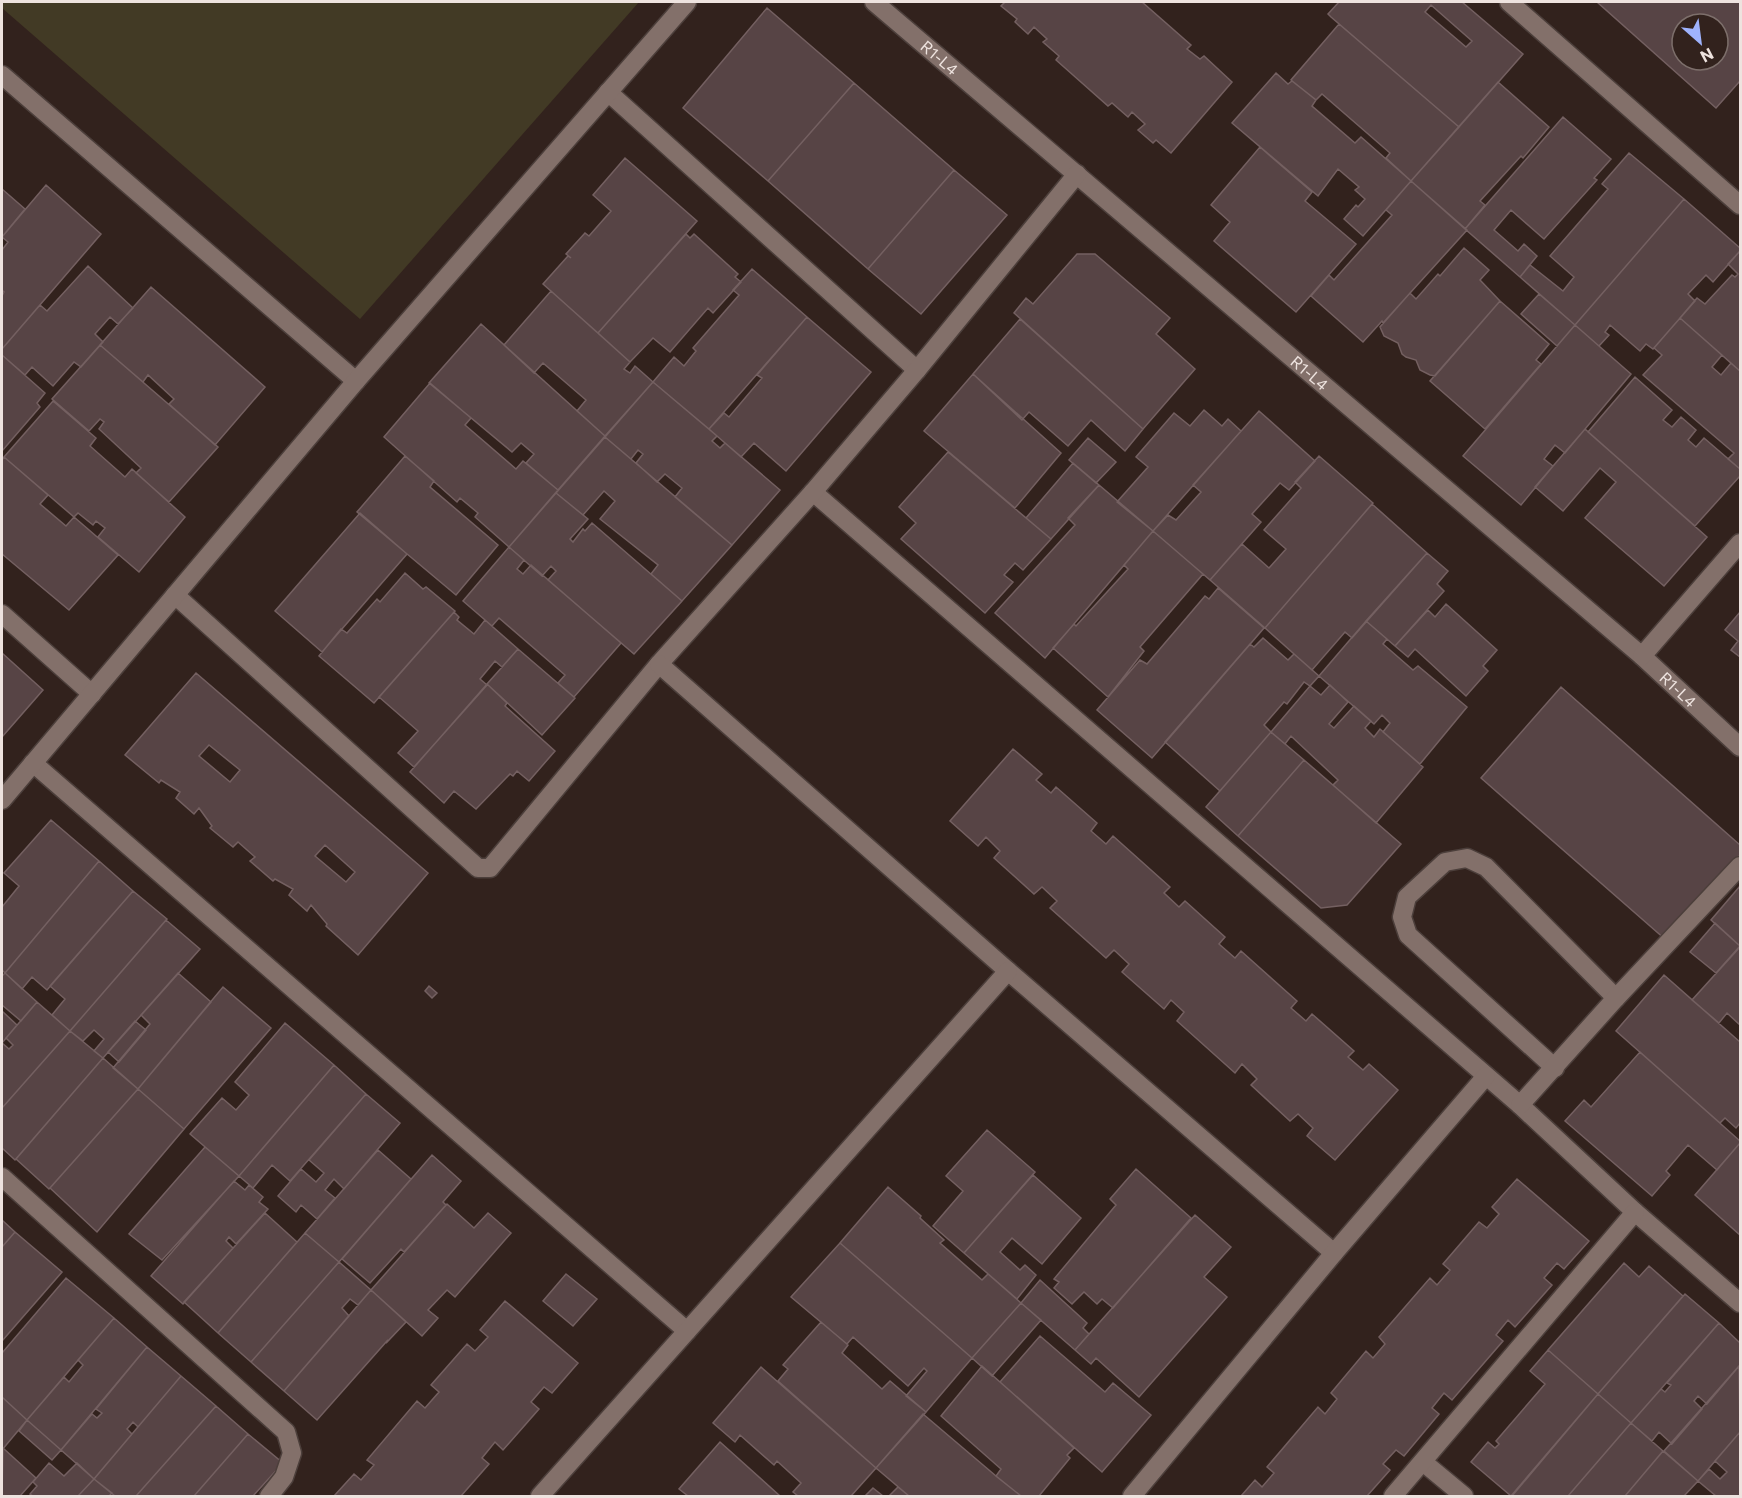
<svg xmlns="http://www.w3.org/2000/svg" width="1742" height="1498" font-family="Commissioner,sans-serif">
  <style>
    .green { fill: #423a25 }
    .building { fill: #574445; stroke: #746061; stroke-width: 1.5; fill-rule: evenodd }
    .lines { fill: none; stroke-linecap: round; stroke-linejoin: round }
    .minor-casing { stroke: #4c3f3b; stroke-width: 21 }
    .minor { stroke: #83706a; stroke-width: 18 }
    .labels { text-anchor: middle; stroke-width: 4.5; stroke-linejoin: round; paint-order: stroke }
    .street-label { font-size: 16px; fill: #eee3df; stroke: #32221d }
  </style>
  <rect width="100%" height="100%" fill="#32221d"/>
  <path class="green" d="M2,2H639L360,319L2,8Z"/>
  <path class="building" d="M1005,2H1142L1191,45L1187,49L1200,59L1204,56L1232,82L1171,153L1156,140L1153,143L1138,130L1145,124L1132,112L1128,117L1112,103L1108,106L1056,60L1059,56L1043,42L1047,39L1034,27L1028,34L1015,22L1017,19L1001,6Z
    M1339,2H1462L1523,54L1459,127L1331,17L1328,14ZM1431,5L1472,41L1466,47L1425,12Z
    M1597,2H1740V81L1716,108ZM1682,24H1718V60H1682Z
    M767,8L854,83L768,181L683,108Z
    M1339,24L1459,127L1411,181L1386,158L1390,153L1322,94L1316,100L1291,80Z
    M1276,73L1288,84L1292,81L1316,100L1312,106L1355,143L1361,137L1411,181L1363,236L1344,219L1356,205L1358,207L1365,199L1355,190L1359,187L1338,169L1318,196L1232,123Z
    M1498,82L1549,127L1523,158L1521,156L1480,201L1485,205L1465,229L1411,181Z
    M854,83L954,170L868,269L768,181Z
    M1563,117L1611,159L1594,178L1597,180L1544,239L1511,210L1494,230L1518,251L1524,244L1537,256L1520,277L1465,229Z
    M1260,147L1312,192L1305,201L1356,244L1296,312L1214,241L1230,222L1211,205Z
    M1629,153L1684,199L1575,325L1520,277L1530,265L1563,291L1574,277L1550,256L1608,189L1602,184Z
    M625,158L697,221L598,333L543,284L568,256L571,258L566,254L585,233L589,236L611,211L593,195Z
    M954,170L1007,215L921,314L868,269Z
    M1411,181L1467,230L1383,323L1382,321L1363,342L1311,296L1329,275L1334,280L1392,215L1386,210Z
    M46,185L101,234L2,349V296L4,292L2,290V250L8,242L2,237Z
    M2,189L25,209L2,237Z
    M1684,199L1740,248V251L1713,282L1706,275L1688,294L1695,301L1653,349L1646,344L1640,351L1610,325L1605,332L1609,335L1599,346L1575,325Z
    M686,234L690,238L694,234L738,274L735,277L741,282L713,313L708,308L670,352L653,338L630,362L598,333Z
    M1464,248L1489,270L1480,280L1500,301L1435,376L1430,375L1420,370L1416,360L1406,357L1402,354L1398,343L1384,336L1380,327L1410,293L1416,299L1438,274L1440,276Z
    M1740,251V371L1680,318L1697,298L1705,304L1732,275L1735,277L1738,274L1728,264Z
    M1077,254H1095L1170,318L1156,334L1195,369L1143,429L1014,313L1026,298L1033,304Z
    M88,266L133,308L118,324L110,317L95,334L103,342L81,367L74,362L53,386L32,367L25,375L2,355V349L40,305L47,311Z
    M752,269L807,317L709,429L653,382L674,357L684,366L696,351L693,348L739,295L733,290Z
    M151,287L265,387L215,445L169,404L174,399L148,375L143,382L100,345Z
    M551,291L630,362L624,369L630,373L635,366L653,382L605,436L577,411L586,400L543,363L534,373L504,345Z
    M1539,294L1575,325L1557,346L1521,314Z
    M1500,301L1549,344L1536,360L1541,364L1485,429L1430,381Z
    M807,317L871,372L786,471L754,443L741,457L709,429L724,413L729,417L762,378L757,375Z
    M1680,318L1722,355L1712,367L1721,375L1731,363L1740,371V469L1728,459L1734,453L1643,375L1662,355L1654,348Z
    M1020,319L1143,429L1125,451L1091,420L1068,446L1029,412L1022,420L973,374Z
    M481,324L605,436L558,490L526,463L534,454L521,443L512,452L429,383Z
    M1575,325L1631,374L1565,453L1555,445L1544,459L1553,466L1521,505L1463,456Z
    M100,345L218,447L169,502L136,473L141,468L99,429L104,422L100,419L89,431L52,399Z
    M2,355L45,393L37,403L40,407L2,451Z
    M973,374L1061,453L1015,508L924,431Z
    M1635,377L1672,410L1663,420L1672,427L1681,417L1696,430L1688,440L1696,447L1704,438L1740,469V476L1695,526L1588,432Z
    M653,382L717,436L712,441L720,448L725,443L780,490L732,545L675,497L682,488L665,474L657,482L636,463L643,454L638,450L631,459L605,437Z
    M430,383L471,418L465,425L516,469L523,461L558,490L509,547L475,517L478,513L460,498L457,502L384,437Z
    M53,401L96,438L90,446L125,477L132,469L185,517L139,572L98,537L105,528L96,521L93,525L78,513L74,517L4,457Z
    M1204,410L1222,426L1228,419L1241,431L1153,531L1117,502L1148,467L1136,457L1174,413L1190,426Z
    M1259,411L1315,461L1289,490L1280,483L1252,514L1261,522L1210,580L1153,531L1168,515L1176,520L1201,492L1193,485Z
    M1585,429L1707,537L1664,586L1585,518L1616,482L1600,468L1563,511L1535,487Z
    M605,437L732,545L682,601L651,574L658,565L600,519L615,501L604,491L583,515L556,493Z
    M1088,438L1116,462L1096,483L1069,460Z
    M948,452L1051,539L1023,570L1015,563L1004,575L1013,582L985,613L901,539L916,523L899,507Z
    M405,456L434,481L430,487L498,545L456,595L357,512Z
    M1319,456L1373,503L1265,628L1210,580L1242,544L1269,568L1286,549L1264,530L1301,488L1295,482Z
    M4,457L48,495L40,504L66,526L74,517L118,555L69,610L2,554V460Z
    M1073,463L1099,485L1051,539L1026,518Z
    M1099,485L1153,531L1045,658L995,613L1075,525L1068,518Z
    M556,493L588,519L570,539L573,542L583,529L585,531L592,523L682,601L634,654L548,580L556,571L551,566L542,576L509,547Z
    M1372,504L1427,553L1352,638L1345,632L1312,670L1265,628Z
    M360,513L407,554L322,652L275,611Z
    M1153,531L1203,574L1140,647L1144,651L1108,697L1053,648L1074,624L1076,626L1128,569L1124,565Z
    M509,547L524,560L517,569L523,574L531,565L621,643L574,697L558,683L565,675L499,618L492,626L463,601Z
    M1427,553L1448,571L1437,584L1444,591L1395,646L1366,621Z
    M405,573L423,589L426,587L455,611L374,703L319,656L341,629L347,633L377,599L380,602Z
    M1218,588L1264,628L1152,758L1097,710L1140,660L1147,664L1205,596L1209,599Z
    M1446,604L1497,650L1483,666L1488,671L1466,696L1415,649L1408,657L1395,646L1428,610L1435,617Z
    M454,612L459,617L457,620L474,634L485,620L518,649L502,667L495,661L480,679L487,685L414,767L398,753L418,731L379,697Z
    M1740,612V657L1731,650L1738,641L1725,630Z
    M1366,621L1387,639L1383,644L1413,670L1418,666L1467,707L1420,764L1383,732L1390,723L1382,715L1374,724L1319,676Z
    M1263,638L1288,660L1294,654L1319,676L1310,686L1304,682L1287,704L1284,702L1264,725L1271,732L1220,791L1165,742L1250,644L1254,647Z
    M518,649L575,698L542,735L487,684Z
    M2,653L43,690L2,737Z
    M196,673L428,873L358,955L326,926L327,924L311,905L307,911L289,895L293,889L275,879L273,881L250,861L255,857L238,842L233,847L210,828L212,826L199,808L194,814L176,798L180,792L161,780L159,783L125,755ZM209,745L240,770L230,782L199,756ZM325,845L355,872L346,882L315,856Z
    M487,684L507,703L505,706L555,751L529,781L517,771L513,776L510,774L476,809L454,791L444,803L410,772Z
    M1330,685L1348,702L1329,724L1334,728L1354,706L1371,721L1365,728L1374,737L1380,729L1423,767L1376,823L1333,785L1338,780L1291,736L1285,744L1271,732L1310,686L1321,695Z
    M1561,687L1740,845V855L1666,940L1481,778Z
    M1271,732L1304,760L1238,836L1206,807Z
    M1013,749L1042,774L1036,780L1051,793L1056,787L1097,823L1091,831L1106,844L1113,836L1170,887L1164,893L1179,907L1185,901L1225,937L1219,944L1235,958L1241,951L1297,1001L1291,1008L1306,1021L1312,1014L1354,1051L1348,1057L1363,1070L1369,1064L1398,1090L1335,1160L1307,1136L1313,1128L1298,1114L1290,1121L1251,1085L1257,1079L1242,1064L1235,1073L1177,1021L1184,1012L1171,1000L1164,1009L1122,972L1129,964L1114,950L1106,958L1050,908L1057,901L1042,887L1034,894L994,858L1000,851L986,837L978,846L950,821Z
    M1304,760L1401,844L1347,905L1321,908L1238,836Z
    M51,820L99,861L5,973L2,970V907L19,886L4,873Z
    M99,861L133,891L47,990L32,977L22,989L5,973Z
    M1740,886V946L1711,920Z
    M133,891L167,919L70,1031L52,1015L65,999L50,986Z
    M166,920L200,949L103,1058L94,1051L104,1039L94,1030L83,1041L70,1031Z
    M1715,923L1740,946L1716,973L1690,952Z
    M1740,947V1025L1727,1013L1719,1023L1692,1000Z
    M5,973L37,1002L21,1021L2,1005V976Z
    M178,973L211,1002L138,1089L113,1068L150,1024L141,1015Z
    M1664,975L1740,1042V1123L1736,1128L1725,1118L1720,1123L1616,1031Z
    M429,986L437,993L432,998L425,991Z
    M223,987L271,1028L184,1129L138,1089Z
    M37,1002L70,1031L2,1108V1043L9,1049L13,1045L6,1038Z
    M2,1011L17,1025L2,1043Z
    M135,1021L146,1030L119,1062L108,1052Z
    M285,1023L334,1065L239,1176L190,1134L222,1098L236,1110L249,1095L235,1082Z
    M70,1031L103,1058L15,1160L2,1148V1108Z
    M1640,1052L1740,1141V1143L1717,1170L1688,1145L1666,1171L1670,1175L1652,1196L1565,1121L1584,1100L1591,1107Z
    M103,1058L138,1089L49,1189L16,1159Z
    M334,1065L366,1094L290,1181L272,1165L253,1188L239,1176Z
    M138,1089L184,1129L97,1232L50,1188Z
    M366,1094L400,1123L344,1189L334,1179L325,1190L335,1198L317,1219L301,1205L296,1212L278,1196L301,1169L316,1182L324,1173L309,1160Z
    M987,1130L1035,1172L964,1253L933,1226L963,1191L946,1176Z
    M1740,1143V1235L1695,1195Z
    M205,1147L239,1176L162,1260L129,1234Z
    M378,1150L411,1179L339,1262L305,1233Z
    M432,1155L461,1181L443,1202L446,1205L404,1252L401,1249L370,1283L342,1259Z
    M1136,1169L1191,1218L1113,1308L1102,1299L1097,1304L1084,1292L1072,1304L1054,1288L1059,1282L1054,1279L1116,1205L1110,1199Z
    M1033,1175L1081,1218L1042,1264L1012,1238L1000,1252L1020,1270L1025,1265L1036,1275L1017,1299L964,1253Z
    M1517,1179L1589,1241L1564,1269L1557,1263L1544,1278L1552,1285L1515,1327L1508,1320L1496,1335L1503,1341L1452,1400L1444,1393L1432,1408L1439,1414L1404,1456L1396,1450L1383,1464L1390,1470L1367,1496H1241L1255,1480L1262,1487L1274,1473L1267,1467L1318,1407L1325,1414L1337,1399L1331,1393L1366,1351L1373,1358L1385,1344L1379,1337L1430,1278L1437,1285L1450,1270L1443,1264L1479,1222L1487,1228L1499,1214L1492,1207Z
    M234,1181L245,1190L249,1185L263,1197L259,1202L268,1209L236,1244L229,1237L226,1241L233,1248L183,1304L151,1276Z
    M888,1187L921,1216L920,1218L944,1240L940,1243L982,1280L988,1274L1021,1303L972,1358L840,1243Z
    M447,1204L474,1228L488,1213L511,1233L455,1297L447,1290L428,1310L438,1318L422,1336L371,1290Z
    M265,1213L297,1242L218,1333L184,1302Z
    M1195,1215L1231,1247L1204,1277L1227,1297L1139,1397L1096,1358L1091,1364L1075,1350Z
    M2,1220L15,1232L2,1247Z
    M15,1232L62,1272L2,1341V1247Z
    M305,1233L339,1262L251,1362L218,1333Z
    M840,1243L972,1358L926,1412L906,1396L927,1371L924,1368L908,1386L853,1337L847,1344L791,1297Z
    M339,1262L371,1290L358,1305L350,1299L342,1308L349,1316L284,1391L251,1362Z
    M1624,1263L1639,1277L1649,1266L1683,1296L1598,1394L1548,1350Z
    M566,1274L597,1299L573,1326L543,1301Z
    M66,1278L114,1318L27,1420L2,1397V1353Z
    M1040,1280L1087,1323L1083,1328L1089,1334L1075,1350L1021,1303Z
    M371,1290L406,1322L387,1342V1341L317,1420L284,1391Z
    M1685,1294L1719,1323L1631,1423L1598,1394Z
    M505,1301L578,1363L552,1393L544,1387L531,1402L539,1409L503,1450L495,1442L482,1458L489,1464L461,1496H334L354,1474L361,1480L374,1465L367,1460L417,1401L425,1408L439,1392L431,1385L467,1344L475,1351L488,1337L480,1330Z
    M1021,1303L1041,1320L992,1376L972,1358Z
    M114,1318L147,1347L61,1450L27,1420L64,1377L69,1382L83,1365L78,1360Z
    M821,1322L848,1345L842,1353L882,1389L890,1381L926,1412L876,1468L778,1381L788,1369L783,1365Z
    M1719,1323L1740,1343V1365L1707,1404L1698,1396L1694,1401L1702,1409L1672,1444L1659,1432L1652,1441L1631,1423L1661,1389L1665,1392L1671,1385L1667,1383Z
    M1040,1336L1105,1392L1113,1383L1151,1415L1102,1472L1000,1382Z
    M147,1347L181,1376L138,1427L133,1422L127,1429L132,1434L94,1479L61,1450L92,1414L97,1418L102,1413L96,1409Z
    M1548,1350L1598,1394L1511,1496L1471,1462L1488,1442L1495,1448L1499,1444L1496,1441L1545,1384L1530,1371Z
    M982,1366L1074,1448L1067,1455L1070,1458L1039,1496H1021L996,1476L1001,1469L941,1416Z
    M1739,1366L1740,1432L1698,1481L1664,1451Z
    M761,1367L876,1468L851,1496H798L793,1492L801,1483L777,1461L774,1465L740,1435L735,1442L713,1423Z
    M181,1376L216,1406L136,1496H115L94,1479Z
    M1598,1394L1631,1423L1568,1496H1512Z
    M2,1397L27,1420L2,1450Z
    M216,1406L248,1434L194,1496H136Z
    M923,1414L996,1476L1021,1496H909L876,1468Z
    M27,1420L61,1450L52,1460L19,1431Z
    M1631,1423L1663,1451L1625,1496H1568Z
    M1740,1432V1496H1716L1698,1481L1709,1469L1720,1479L1727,1472L1715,1461Z
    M248,1434L283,1463L253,1496H194Z
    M720,1442L780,1496H688L679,1489Z
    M3,1448L36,1478L20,1496H2Z
    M1663,1451L1698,1481L1684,1496H1625Z
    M49,1463L64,1476L77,1463L94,1479L78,1496H33L30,1494L37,1486L33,1482Z
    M94,1479L112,1493L109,1496H78Z
    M898,1487L909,1496H889Z
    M873,1488L883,1496H865Z"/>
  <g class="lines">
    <defs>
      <g id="minor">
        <path id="s1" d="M874,2L1642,656L1740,747"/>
        <path d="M1509,2L1740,205"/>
        <path d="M2,75L356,381"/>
        <path d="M608,92L917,370"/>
        <path d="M813,492L1520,1105L1635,1212L1740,1303"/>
        <path d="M175,595L478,868H490L659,664L813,492L917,370L1077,174"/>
        <path d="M2,614L92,694"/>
        <path d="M1642,656L1740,543"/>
        <path d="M659,664L1008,971L1334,1253"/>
        <path d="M33,763L687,1331"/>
        <path d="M2,800L356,381L687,2"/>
        <path d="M1555,1068L1408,935L1402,917L1407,897L1445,862L1467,858L1486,867L1616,998"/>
        <path d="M1520,1105L1616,998L1740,866"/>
        <path d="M2,1177L286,1432L292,1453L284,1477L269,1496"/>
        <path d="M1423,1462L1464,1496"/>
        <path d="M540,1496L1008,971"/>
        <path d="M1132,1496L1334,1253L1486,1076"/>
        <path d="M1393,1496L1635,1212"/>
      </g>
    </defs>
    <use href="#minor" class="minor-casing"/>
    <use href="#minor" class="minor"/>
  </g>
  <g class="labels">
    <g class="street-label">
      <text dy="6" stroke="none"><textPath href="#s1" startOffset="86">R1-L4</textPath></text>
      <text dy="6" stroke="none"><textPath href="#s1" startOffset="572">R1-L4</textPath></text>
      <text dy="6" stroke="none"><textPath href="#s1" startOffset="1058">R1-L4</textPath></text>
    </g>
  </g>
  <rect width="1742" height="1498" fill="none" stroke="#eee3df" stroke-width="6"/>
  <g transform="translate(1700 42) rotate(152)"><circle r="28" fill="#32221d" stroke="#7d6f6b" stroke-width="1.5"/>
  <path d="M0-4.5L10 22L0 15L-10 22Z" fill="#9fb3fd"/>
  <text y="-9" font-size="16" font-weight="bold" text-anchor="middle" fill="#eee3df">N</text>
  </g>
</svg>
